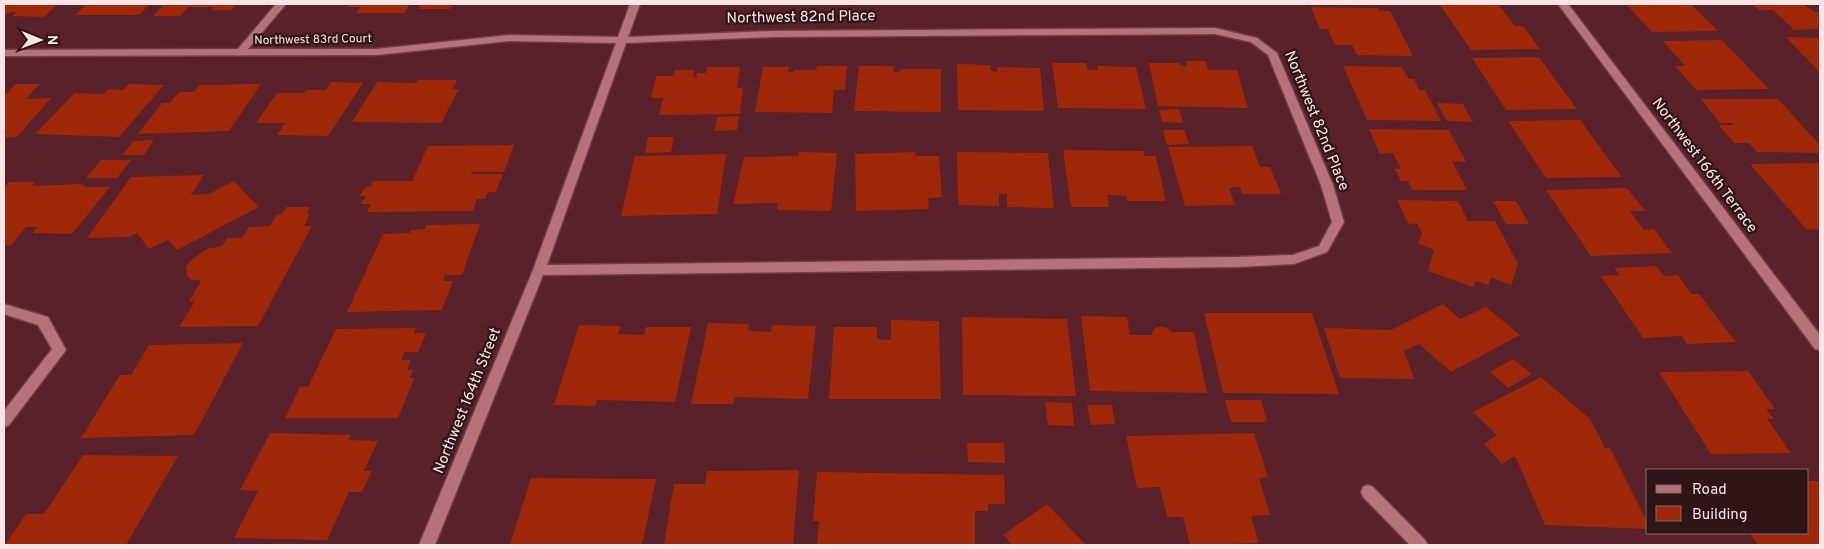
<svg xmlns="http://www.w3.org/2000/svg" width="1824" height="549" viewBox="0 0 1824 549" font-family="Overpass,sans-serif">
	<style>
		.building { fill: #9e2609 }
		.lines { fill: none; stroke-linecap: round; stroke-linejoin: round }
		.minor-casing { stroke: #6e3f49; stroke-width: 3 }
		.minor { fill: #b57379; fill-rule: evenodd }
		.labels { text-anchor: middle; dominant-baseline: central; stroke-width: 4.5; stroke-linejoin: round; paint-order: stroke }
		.far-street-label { font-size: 12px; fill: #fbe4e5; stroke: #2f1518 }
		.street-label { font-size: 15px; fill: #fbe4e5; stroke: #2f1518 }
	</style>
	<rect width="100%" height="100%" fill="#5a212a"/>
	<!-- building -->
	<g class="building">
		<polygon points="4,4 58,4 44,17 12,16 17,12 11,12 4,16"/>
		<polygon points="86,4 150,4 139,15 75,15"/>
		<polygon points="164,4 237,4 232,10 211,10 214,7 188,7 180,16 153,16"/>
		<polygon points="349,4 410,4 404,13 356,13 360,7 347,7"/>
		<polygon points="421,4 453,4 450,9 418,9"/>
		<polygon points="1498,4 1515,26 1523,26 1540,49 1471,50 1440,5"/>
		<polygon points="1626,4 1691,4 1718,31 1652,32"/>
		<polygon points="1752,4 1803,4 1815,12 1820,12 1820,29 1794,30 1773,10 1759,10"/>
		<polygon points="1311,7 1378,8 1380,11 1390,11 1413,56 1357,55 1352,45 1335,45 1328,29 1320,29"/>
		<polygon points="1786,37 1820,38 1820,73"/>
		<polygon points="1722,40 1769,89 1696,90 1675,66 1685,66 1663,41"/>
		<polygon points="1539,57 1577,109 1506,110 1472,58"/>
		<polygon points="1186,61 1206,61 1208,70 1237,70 1248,108 1158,106 1149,63 1180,63 1181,66 1187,66"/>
		<polygon points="1052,63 1086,63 1088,70 1098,70 1097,66 1136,67 1146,109 1058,108"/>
		<polygon points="957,64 990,65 991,71 997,72 997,67 1040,68 1044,111 958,110"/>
		<polygon points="817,66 847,66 845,90 834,90 832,113 755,112 763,67 789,67 788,72 794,72 794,70 816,70"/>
		<polygon points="859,66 894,66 893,72 900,72 901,69 941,69 941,112 854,111"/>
		<polygon points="1343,66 1402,67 1408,79 1414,79 1419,90 1425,90 1441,121 1367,120"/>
		<polygon points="707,67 740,67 737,88 743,88 740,114 659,115 663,98 651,98 656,76 674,76 675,70 694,70 693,77 697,77 697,73 706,73"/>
		<polygon points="418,80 457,80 452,89 459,89 441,123 352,122 377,82 416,83"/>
		<polygon points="331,82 363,83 328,136 277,135 285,123 256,123 277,93 304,93 306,90 326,90"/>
		<polygon points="15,84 40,84 26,99 51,98 17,137 4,138 4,93 8,93"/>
		<polygon points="129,84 164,85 119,137 35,134 75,93 104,94 108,89 123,90"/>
		<polygon points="261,84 229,131 138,134 162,103 170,103 179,92 194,92 199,85"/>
		<polygon points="1701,99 1778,99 1820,145 1820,153 1757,152 1749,143 1734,143 1719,125 1734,125 1732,123 1720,123"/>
		<polygon points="1437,103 1463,104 1473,122 1447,121"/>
		<polygon points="1179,109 1183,123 1162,122 1159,110"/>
		<polygon points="739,116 737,130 715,131 717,117"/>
		<polygon points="1580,120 1622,177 1546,178 1508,121"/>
		<polygon points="1369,129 1449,130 1466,162 1452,161 1467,190 1412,190 1408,181 1401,181 1395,169 1401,169 1393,153 1380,154"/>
		<polygon points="1163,130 1184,130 1189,144 1167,145"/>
		<polygon points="648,137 674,137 671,152 645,153"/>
		<polygon points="154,140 144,155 123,155 133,141"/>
		<polygon points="514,145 504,172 472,172 471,174 503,174 496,192 488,192 485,199 477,199 473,211 367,212 371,204 361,204 366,196 360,196 365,187 371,187 373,181 412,181 428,146"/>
		<polygon points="1252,146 1260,167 1270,167 1281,194 1242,194 1240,187 1229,188 1235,205 1185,206 1168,147"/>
		<polygon points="1063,150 1143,151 1145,156 1156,156 1166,201 1127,201 1126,196 1107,195 1109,207 1071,207"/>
		<polygon points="799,152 837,153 831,211 777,210 778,203 733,204 744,157 798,156"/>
		<polygon points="915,152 916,156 939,156 942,197 928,198 929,209 856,211 855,154"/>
		<polygon points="957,152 1048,153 1054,208 1007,207 1007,194 999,194 999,206 958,205"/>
		<polygon points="726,154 717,214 621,216 635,156"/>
		<polygon points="101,160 131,160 117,178 86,178"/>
		<polygon points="1820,163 1820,229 1807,230 1750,164"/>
		<polygon points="204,175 191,195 209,194 234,181 259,207 177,250 168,240 149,249 137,233 129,237 87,238 131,177"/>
		<polygon points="9,182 35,182 32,186 81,184 86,187 110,187 72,234 33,233 37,227 26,227 11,245 4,245 4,188"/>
		<polygon points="1627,188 1645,211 1630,211 1644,230 1654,229 1672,253 1591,256 1546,190"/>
		<polygon points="1397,200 1458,201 1468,221 1495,221 1518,264 1511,285 1491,277 1489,285 1476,281 1473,287 1428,271 1434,250 1418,243 1422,234 1417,223 1408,224"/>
		<polygon points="1493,201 1516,201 1529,224 1506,224"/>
		<polygon points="286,207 310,207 307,213 310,214 304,226 312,226 258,326 179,327 195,301 189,301 201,281 191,279 187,275 186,267 190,261 207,249 222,246 227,238 242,238 249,227 270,226 277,214 282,214"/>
		<polygon points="480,224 462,275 445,275 443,281 453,281 442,310 347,312 383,234 410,233 411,230 425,229 426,225"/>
		<polygon points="1656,266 1664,276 1678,275 1691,294 1699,294 1736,342 1687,344 1682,336 1643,338 1601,276 1620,275 1614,268"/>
		<polygon points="1443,304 1460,319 1486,307 1520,335 1451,372 1419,344 1404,351 1414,379 1340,378 1324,328 1391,330"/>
		<polygon points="1204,313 1312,313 1339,394 1223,393"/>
		<polygon points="1081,316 1127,317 1130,335 1152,335 1153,330 1158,327 1165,327 1172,332 1194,332 1207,393 1090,391"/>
		<polygon points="962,317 1067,319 1076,396 963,395"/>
		<polygon points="891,320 939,321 941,399 829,399 834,327 877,327 877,339 891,340"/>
		<polygon points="708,323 749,324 748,331 771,332 772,325 816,326 808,399 735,397 733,404 691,404"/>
		<polygon points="579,325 621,326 618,334 644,335 646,327 691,327 675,402 597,400 595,406 554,405"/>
		<polygon points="416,328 414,333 426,333 418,352 405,352 401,360 411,360 407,370 413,370 410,378 414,378 398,418 285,418 300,387 308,387 336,329"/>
		<polygon points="243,343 194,435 81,438 120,375 131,375 149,345"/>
		<polygon points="1513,359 1532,374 1508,388 1490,372"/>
		<polygon points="1748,371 1775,409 1766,409 1774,419 1767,419 1791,453 1711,454 1659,372"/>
		<polygon points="1541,377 1590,419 1605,448 1610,448 1648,524 1648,529 1545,525 1515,456 1502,464 1484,444 1497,435 1473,412"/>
		<polygon points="1225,400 1261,400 1267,422 1231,422"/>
		<polygon points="1045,402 1072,403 1074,426 1048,425"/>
		<polygon points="1087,405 1112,405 1115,424 1091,425"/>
		<polygon points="270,433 351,435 348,440 378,441 364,471 372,471 362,492 349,492 327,540 234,538 258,491 240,490"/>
		<polygon points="1254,433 1268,477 1259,478 1270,515 1251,516 1259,543 1190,545 1183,517 1167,517 1160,487 1137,488 1126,436"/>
		<polygon points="967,443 1004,443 1005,463 968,462"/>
		<polygon points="83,455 178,456 126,545 5,545 26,514 44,514"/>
		<polygon points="799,470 793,545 664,545 674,484 705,484 707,471"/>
		<polygon points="817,472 1004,475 1005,504 988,504 988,511 975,511 975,545 817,545 819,521 813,521"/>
		<polygon points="531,478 656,479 642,545 510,545"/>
		<polygon points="1808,481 1818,481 1820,483 1820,545 1758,545 1750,533 1808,533"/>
		<polygon points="1047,504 1086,545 1012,545 1003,535"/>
	</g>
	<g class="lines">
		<!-- minor casing -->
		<g class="minor-casing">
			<g id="minor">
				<path d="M276,4H286L248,49H377L509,35L618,37L630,4H640L628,37L773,31L1215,28L1257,38L1277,53L1333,185L1344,222L1327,252L1294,264L1237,267L543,275L435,545H419L533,270L616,43L509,41L377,55L4,56V50L238,49ZM1215,34L1251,42L1268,55L1321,185L1332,222L1319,246L1293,255L1237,257L547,265L626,43L773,37Z"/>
				<polygon points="1558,4 1568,4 1820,335 1820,350 1815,349"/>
				<polygon points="4,304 48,317 66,350 9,425 4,427 4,411 52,349 38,325 4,314"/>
				<polygon points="1368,485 1373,487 1425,540 1428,545 1410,545 1363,497 1361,492 1363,487"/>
			</g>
		</g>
		<!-- minor -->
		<use href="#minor" class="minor"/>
	</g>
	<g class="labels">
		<!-- far-street labels -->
		<g class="far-street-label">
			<text transform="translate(313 40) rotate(-1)">Northwest 83rd Court</text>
		</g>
		<!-- street labels -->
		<g class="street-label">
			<text transform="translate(801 18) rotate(-1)">Northwest 82nd Place</text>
			<text transform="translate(1316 121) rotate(68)">Northwest 82nd Place</text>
			<text transform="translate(1704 166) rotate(53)">Northwest 166th Terrace</text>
			<text transform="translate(468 401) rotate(-68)">Northwest 164th Street</text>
		</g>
	</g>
	<!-- border -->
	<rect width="1824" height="549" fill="none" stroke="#fbe4e5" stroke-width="10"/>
	<!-- legend -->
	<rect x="1646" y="469" width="162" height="65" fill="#2f1518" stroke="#81686a"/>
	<rect x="1656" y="485" width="25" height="8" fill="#b57379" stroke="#81686a"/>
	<text x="1692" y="494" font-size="15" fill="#fbe4e5">Road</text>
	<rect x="1656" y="506" width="25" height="15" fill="#9e2609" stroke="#81686a"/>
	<text x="1692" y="519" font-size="15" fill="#fbe4e5">Building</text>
	<!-- north arrow -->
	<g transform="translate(40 40) rotate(91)" stroke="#2f1518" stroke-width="4" paint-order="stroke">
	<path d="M0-4L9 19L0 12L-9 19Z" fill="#fbe4e5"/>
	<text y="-8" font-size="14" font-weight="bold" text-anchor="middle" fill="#fbe4e5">N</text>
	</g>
</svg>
